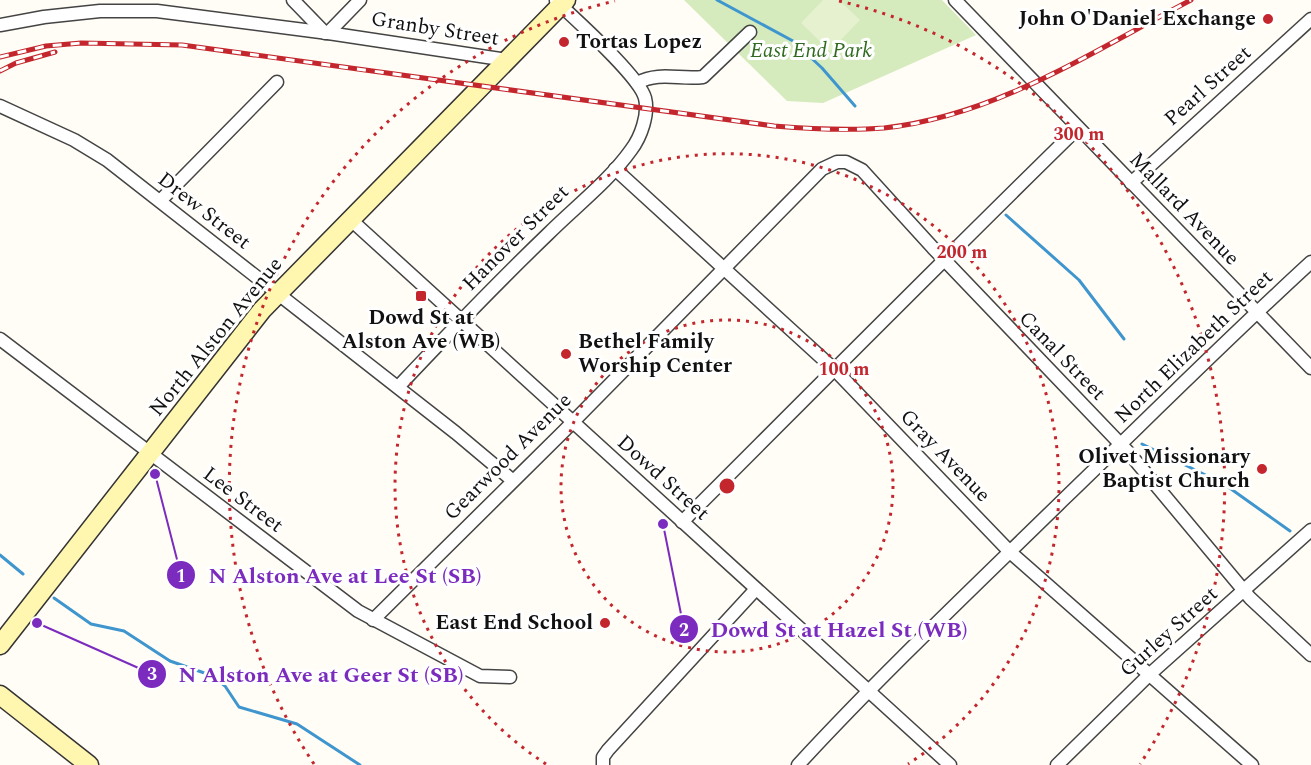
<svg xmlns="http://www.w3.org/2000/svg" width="1311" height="765" viewBox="0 0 1311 765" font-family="Spectral,serif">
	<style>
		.green { fill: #d5ebbd }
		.pitch { fill: #e6f2cf }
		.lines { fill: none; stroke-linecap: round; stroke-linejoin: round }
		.stream { stroke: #3f96cf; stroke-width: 3 }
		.street-casing { stroke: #444; stroke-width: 15 }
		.secondary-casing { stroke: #333; stroke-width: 21 }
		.street { stroke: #fff; stroke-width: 12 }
		.secondary { stroke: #fff6b0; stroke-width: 18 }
		.rail-casing { stroke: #c4262e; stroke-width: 5 }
		.rail { stroke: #fff; stroke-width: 3; stroke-dasharray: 9; stroke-linecap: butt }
		.ring { fill: none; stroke: #c4262e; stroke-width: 3; stroke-dasharray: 3 6 }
		.poi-dot { fill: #c4262e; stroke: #fff; stroke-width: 2 }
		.labels { text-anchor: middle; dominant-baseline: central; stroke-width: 6; stroke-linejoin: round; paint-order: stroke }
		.poi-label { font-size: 21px; font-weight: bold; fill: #111; stroke: #fff; text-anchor: end }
		.street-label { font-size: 21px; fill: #111; stroke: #fff }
		.park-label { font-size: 21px; font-style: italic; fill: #2f6b1f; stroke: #fff }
		.centre { fill: #c4262e; stroke: #fff; stroke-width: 3 }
		.ring-label { font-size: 18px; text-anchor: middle; font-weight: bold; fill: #c4262e; stroke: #fff; stroke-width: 6; stroke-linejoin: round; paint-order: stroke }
		.leader { fill: none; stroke: #7b2cbf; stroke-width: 2 }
		.callout-dot { fill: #7b2cbf; stroke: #fff; stroke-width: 2 }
		.mark-label { font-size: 18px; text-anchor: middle; font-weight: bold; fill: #fff }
		.callout-label { font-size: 22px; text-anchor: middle; font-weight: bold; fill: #7b2cbf; stroke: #fff; stroke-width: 6; stroke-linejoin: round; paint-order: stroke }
	</style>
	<rect width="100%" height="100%" fill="#fffdf5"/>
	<!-- green -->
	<polygon class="green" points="684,0 942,0 976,35 823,103 787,101"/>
	<!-- pitch -->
	<polygon class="pitch" points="823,0 839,0 860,20 830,51 801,23"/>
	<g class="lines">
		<!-- stream -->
		<g class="stream">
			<polyline points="717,0 793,41 822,68 855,106"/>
			<polyline points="1006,215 1079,280 1124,339"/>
			<polyline points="1142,444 1224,484 1290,531"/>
			<polyline points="0,555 23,574"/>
			<polyline points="54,598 91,624 124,631 170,661 213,676 225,686 239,707 297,724 360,765"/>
		</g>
		<!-- street casing -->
		<g class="street-casing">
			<g id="street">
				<polyline points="293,0 325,33"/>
				<polyline points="955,0 1311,368"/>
				<polyline points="0,25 44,17 100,11 157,11 328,33 507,60"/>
				<polyline points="328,33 360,0"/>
				<path d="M637,83C660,71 679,80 703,77L750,32"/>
				<polyline points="0,106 74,140 107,160 456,433 512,480"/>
				<polyline points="615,169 835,370 1010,552 1252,765"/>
				<polyline points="1131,183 1311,19"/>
				<polyline points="160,201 277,82"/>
				<polyline points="350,219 950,765"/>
				<polyline points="0,339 358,611 480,676 510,677"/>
				<path d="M398,387C447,335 496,284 548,234C575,207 609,181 631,150C641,137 649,114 645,98C639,76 576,20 556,1"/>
				<path d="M682,522C814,390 945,258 1078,128"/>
				<polyline points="373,620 565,430 822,169 837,162 846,162 862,170 933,248 1129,453 1250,598 1311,655"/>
				<polyline points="603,765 603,757 608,750 756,589"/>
				<path d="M798,765C883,673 975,586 1065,498C1147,419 1227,339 1311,262"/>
				<polyline points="1057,765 1150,674 1311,530"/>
			</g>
		</g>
		<!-- secondary casing -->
		<g class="secondary-casing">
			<g id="secondary">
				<polyline points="0,645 262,310 566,0"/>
				<polyline points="0,695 89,765"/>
			</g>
		</g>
		<!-- street -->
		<use href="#street" class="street"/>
		<!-- secondary -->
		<use href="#secondary" class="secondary"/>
		<!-- rail casing -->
		<g class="rail-casing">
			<g id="rail">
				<path d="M0,57L46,46L81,43L182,45L774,126C811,129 847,131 884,128C996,116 1093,51 1191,0"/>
				<polyline points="0,71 16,63 55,52"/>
			</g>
		</g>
		<!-- rail -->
		<use href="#rail" class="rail"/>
	</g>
	<!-- distance rings -->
	<g class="ring">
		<circle cx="727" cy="486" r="166"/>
		<path d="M546 764A332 332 0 1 1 908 764"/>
		<path d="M314 764A498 498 0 0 1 615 1M839 1A498 498 0 0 1 1140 764"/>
	</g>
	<!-- markers -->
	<g class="poi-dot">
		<circle cx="1268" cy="19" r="6"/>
		<circle cx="564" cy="42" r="6"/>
		<rect x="415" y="290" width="12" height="12" rx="3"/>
		<circle cx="566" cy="354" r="6"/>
		<circle cx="1262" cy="469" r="6"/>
		<circle cx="605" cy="623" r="6"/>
	</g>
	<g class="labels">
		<!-- poi labels -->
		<g class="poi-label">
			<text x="1256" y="19">John O'Daniel Exchange</text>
			<text x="576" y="42" text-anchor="start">Tortas Lopez</text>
			<text x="421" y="318" text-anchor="middle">Dowd St at<tspan x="421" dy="24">Alston Ave (WB)</tspan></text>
			<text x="578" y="342" text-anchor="start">Bethel Family<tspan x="578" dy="24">Worship Center</tspan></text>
			<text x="1250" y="457">Olivet Missionary<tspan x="1250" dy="24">Baptist Church</tspan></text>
			<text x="593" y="623">East End School</text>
		</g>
		<!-- street labels -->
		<g class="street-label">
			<text transform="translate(435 29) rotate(9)">Granby Street</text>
			<text transform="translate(1208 86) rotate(-42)">Pearl Street</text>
			<text transform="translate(1184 209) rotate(46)">Mallard Avenue</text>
			<text transform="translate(204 211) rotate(38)">Drew Street</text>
			<text transform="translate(516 238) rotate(-45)">Hanover Street</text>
			<text transform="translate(216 337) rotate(-51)">North Alston Avenue</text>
			<text transform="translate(1194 347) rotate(-44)">North Elizabeth Street</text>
			<text transform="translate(1062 356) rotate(46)">Canal Street</text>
			<text transform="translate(945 456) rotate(46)">Gray Avenue</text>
			<text transform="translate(508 457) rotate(-45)">Gearwood Avenue</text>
			<text transform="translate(663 478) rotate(42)">Dowd Street</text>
			<text transform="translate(243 500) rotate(37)">Lee Street</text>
			<text transform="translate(1169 632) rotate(-42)">Gurley Street</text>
		</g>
		<!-- park labels -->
		<g class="park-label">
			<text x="811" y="51">East End Park</text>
		</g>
	</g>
	<circle cx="727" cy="486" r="9" class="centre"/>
	<g class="ring-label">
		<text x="1079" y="140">300 m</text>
		<text x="962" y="258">200 m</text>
		<text x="844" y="375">100 m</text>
	</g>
	<!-- callouts -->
	<path class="leader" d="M155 474L181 575M663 524L684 629M37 623L152 674"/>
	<g class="callout-dot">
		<circle cx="155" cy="474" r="6"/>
		<circle cx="663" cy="524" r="6"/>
		<circle cx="37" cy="623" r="6"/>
		<circle cx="181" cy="575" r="15"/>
		<circle cx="684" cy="629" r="15"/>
		<circle cx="152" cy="674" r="15"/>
	</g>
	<g class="mark-label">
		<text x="181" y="582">1</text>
		<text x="684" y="636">2</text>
		<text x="152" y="680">3</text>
	</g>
	<g class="callout-label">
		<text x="345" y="583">N Alston Ave at Lee St (SB)</text>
		<text x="839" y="637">Dowd St at Hazel St (WB)</text>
		<text x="321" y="682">N Alston Ave at Geer St (SB)</text>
	</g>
</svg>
